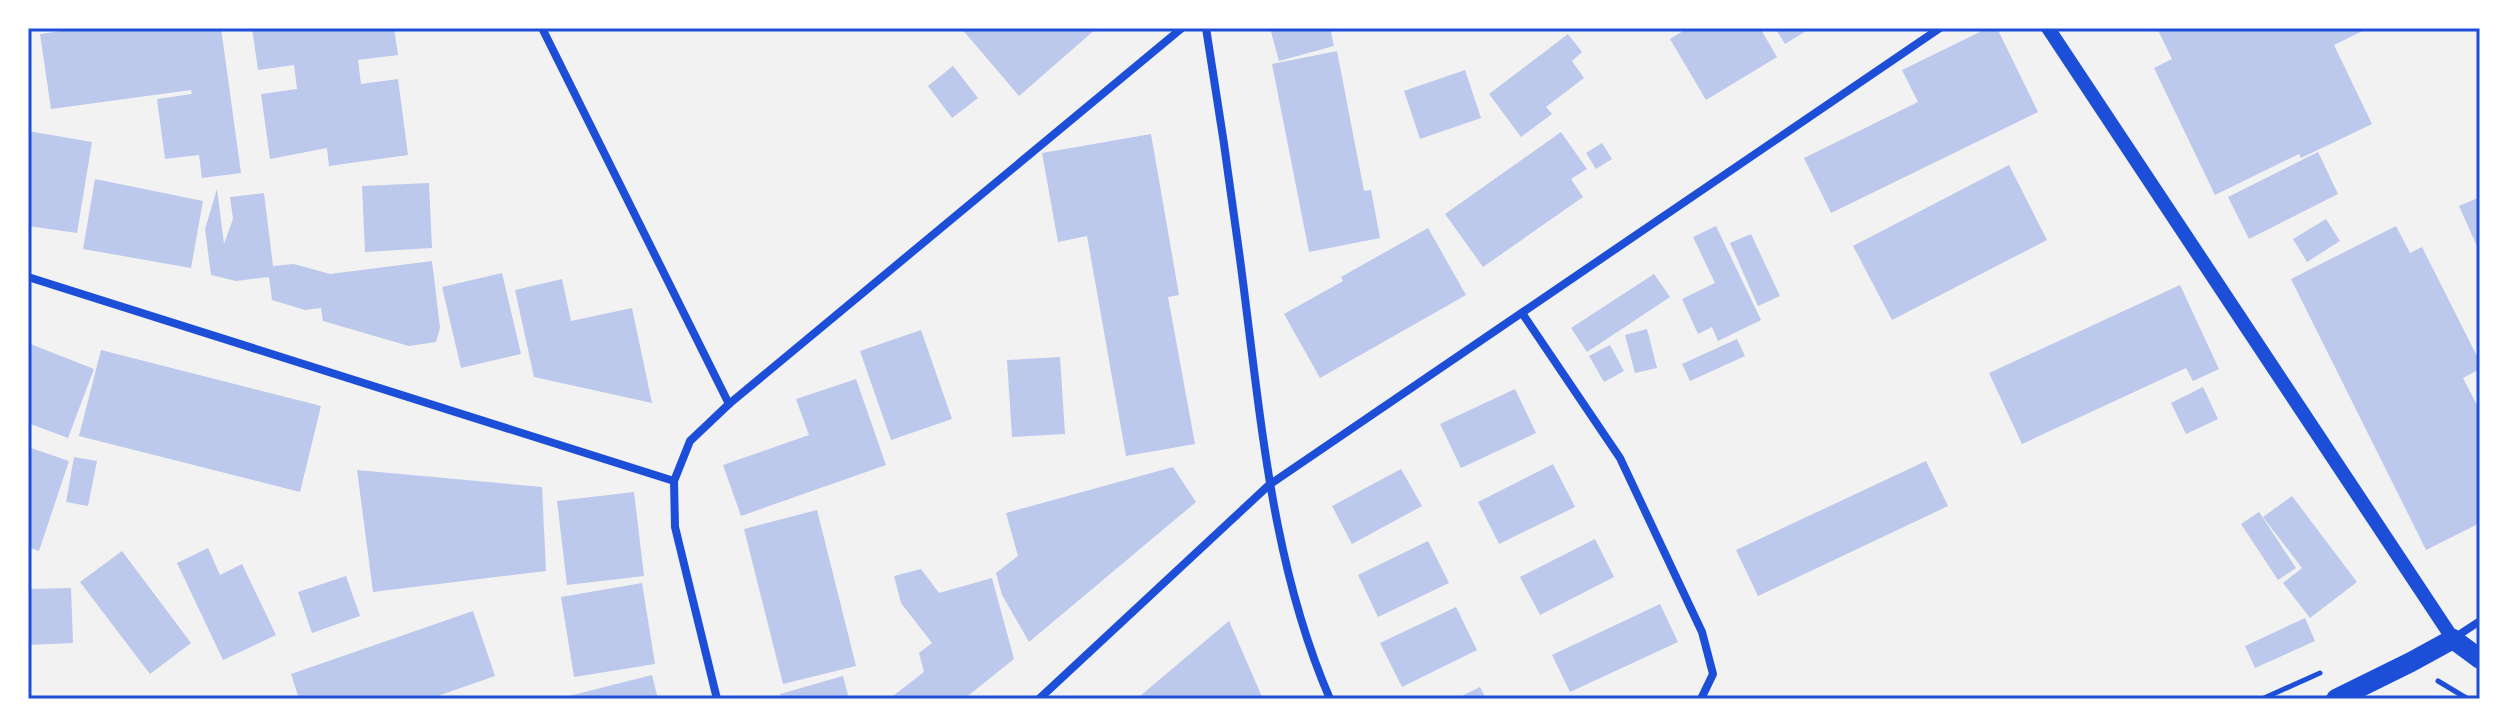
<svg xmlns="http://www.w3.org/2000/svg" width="2508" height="727" viewBox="0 0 2508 727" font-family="Roboto,sans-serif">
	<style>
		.building { fill: #bdc9ec }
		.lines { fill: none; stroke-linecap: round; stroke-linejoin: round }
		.path { stroke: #1d4ed8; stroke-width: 5 }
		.minor { stroke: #1d4ed8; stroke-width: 8 }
		.tertiary { stroke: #1d4ed8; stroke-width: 14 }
		.primary { stroke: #1d4ed8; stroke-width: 20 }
		.neatline { fill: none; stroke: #1d4ed8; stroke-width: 3 }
	</style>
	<rect width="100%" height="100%" fill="#f2f2f2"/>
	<!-- building -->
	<g class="building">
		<polygon points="82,28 221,28 241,173 202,178 199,155 165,159 157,99 192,94 191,90 51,109 40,34"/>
		<polygon points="252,28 394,28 398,55 358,60 361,84 398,79 408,155 329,166 327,148 270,159 261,94 297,89 294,65 258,70"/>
		<polygon points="961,28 1097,28 1019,96"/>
		<polygon points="1270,28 1330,28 1334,46 1279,61"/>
		<polygon points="1688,28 1760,28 1777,57 1706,100 1670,39"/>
		<polygon points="1775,28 1811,28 1785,44"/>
		<polygon points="1988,28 1997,28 2038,112 1831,213 1804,158 1918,102 1902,70"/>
		<polygon points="2157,28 2369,28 2334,45 2372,124 2301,158 2299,154 2215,195 2154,68 2172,59"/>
		<polygon points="1568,34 1582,52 1572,61 1584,78 1546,107 1552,114 1521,137 1489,94"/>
		<polygon points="1337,51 1364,191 1371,190 1380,238 1309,252 1272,64"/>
		<polygon points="953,66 978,98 952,118 928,86"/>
		<polygon points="1465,70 1481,118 1420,139 1404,91"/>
		<polygon points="28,131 92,142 77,233 28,226"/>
		<polygon points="1561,132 1587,169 1571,179 1583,197 1483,267 1445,214"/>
		<polygon points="1151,134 1179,295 1168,297 1195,444 1126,456 1087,236 1058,242 1042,153"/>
		<polygon points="1602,143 1612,159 1596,169 1586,153"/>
		<polygon points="2318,152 2338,194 2249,239 2228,197"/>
		<polygon points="2009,165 2047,240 1892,320 1853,246"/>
		<polygon points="95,179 203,201 191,268 83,249"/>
		<polygon points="429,183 432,248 365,252 362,186"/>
		<polygon points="217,189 224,244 233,219 230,197 264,193 273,266 294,264 330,274 432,261 440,328 436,342 409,346 323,321 321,308 305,310 272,300 269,277 236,281 211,275 205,229"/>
		<polygon points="2480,197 2480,253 2459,206"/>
		<polygon points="2326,219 2340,241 2307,262 2293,239"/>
		<polygon points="1716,226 1761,320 1718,341 1712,327 1698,334 1682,299 1715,283 1693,237"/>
		<polygon points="2396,226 2410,253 2422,247 2480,362 2480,369 2463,378 2480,411 2480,523 2426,550 2291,279"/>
		<polygon points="1428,228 1466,295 1320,378 1284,314 1343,281 1341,277"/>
		<polygon points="1751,234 1780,296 1758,306 1730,243"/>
		<polygon points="502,273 521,354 461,368 442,287"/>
		<polygon points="1654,274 1670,297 1587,352 1571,328"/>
		<polygon points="562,279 571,321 632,308 652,403 534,377 515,290"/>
		<polygon points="2180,285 2219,369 2193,381 2186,368 2022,444 1989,373"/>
		<polygon points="1647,329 1657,368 1635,373 1625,335"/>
		<polygon points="921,330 952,419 891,440 860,351"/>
		<polygon points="1737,339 1745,356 1690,381 1682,364"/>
		<polygon points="28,343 94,369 68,438 28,423"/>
		<polygon points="1610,345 1624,371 1604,382 1589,356"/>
		<polygon points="101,350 321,406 300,492 79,436"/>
		<polygon points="1060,357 1065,434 1012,437 1007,360"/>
		<polygon points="856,379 886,465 741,516 723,465 809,435 796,399"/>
		<polygon points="2203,387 2218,419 2186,434 2171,403"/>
		<polygon points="1515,389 1536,433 1461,468 1440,424"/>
		<polygon points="28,447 69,461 39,551 28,547"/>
		<polygon points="74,457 97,461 88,506 66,502"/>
		<polygon points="1926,461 1948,506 1758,596 1736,550"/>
		<polygon points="1553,464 1575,507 1499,544 1478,502"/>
		<polygon points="1173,467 1196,502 1029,642 1002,595 996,573 1018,556 1006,513"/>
		<polygon points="1401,469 1422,506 1352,544 1332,506"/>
		<polygon points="357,470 542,487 546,571 373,592"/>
		<polygon points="634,492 644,576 567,585 557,501"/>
		<polygon points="2292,496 2357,582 2310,618 2283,583 2302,568 2263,517"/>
		<polygon points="817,510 856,666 783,684 744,529"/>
		<polygon points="2259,512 2296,568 2278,580 2241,524"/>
		<polygon points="1595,539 1614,577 1540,615 1520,577"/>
		<polygon points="1428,541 1449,583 1378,617 1358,575"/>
		<polygon points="208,548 220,575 242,564 276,635 223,660 177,563"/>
		<polygon points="122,551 191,643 150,674 80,582"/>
		<polygon points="921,569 939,593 992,578 1014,659 964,699 889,699 924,672 919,653 932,643 901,603 894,576"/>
		<polygon points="346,576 360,616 312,633 298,592"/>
		<polygon points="642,583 655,664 574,677 561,597"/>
		<polygon points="71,588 73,643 28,645 28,589"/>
		<polygon points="1660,604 1678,642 1570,692 1552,655"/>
		<polygon points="1456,607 1477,650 1402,687 1380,643"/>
		<polygon points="473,611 495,676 429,699 299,699 291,674"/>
		<polygon points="2305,618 2315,641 2255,668 2245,646"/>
		<polygon points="1229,621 1263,699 1141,699 1140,696"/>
		<polygon points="652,675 658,699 562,699 561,698"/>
		<polygon points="843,676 849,699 781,699 780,694"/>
		<polygon points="1480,687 1486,699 1456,699"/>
	</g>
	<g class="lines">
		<!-- path -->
		<g class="path">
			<polyline points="2438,681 2468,699"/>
			<polyline points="2262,699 2320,673"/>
		</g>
		<!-- minor -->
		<g class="minor">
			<polyline points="542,28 729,404"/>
			<path d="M1206,28C1222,126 1236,224 1248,322C1264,450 1278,579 1330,699"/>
			<polyline points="28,277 674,481"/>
			<polyline points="1522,313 1620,458 1702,632 1713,674 1701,699"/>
			<polyline points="2454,638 2480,621"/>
			<polyline points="717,699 675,527 674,481 690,441 729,404 1182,28"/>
			<polyline points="1039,699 1269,485 1940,28"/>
		</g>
		<!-- tertiary -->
		<polyline class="tertiary" points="2048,28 2453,639"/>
		<!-- primary -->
		<polyline class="primary" points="2336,699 2411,662 2453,639 2480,659"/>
	</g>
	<!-- border -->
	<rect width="2508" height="727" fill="none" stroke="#ffffff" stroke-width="60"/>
	<rect x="30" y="30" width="2448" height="667" class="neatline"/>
</svg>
